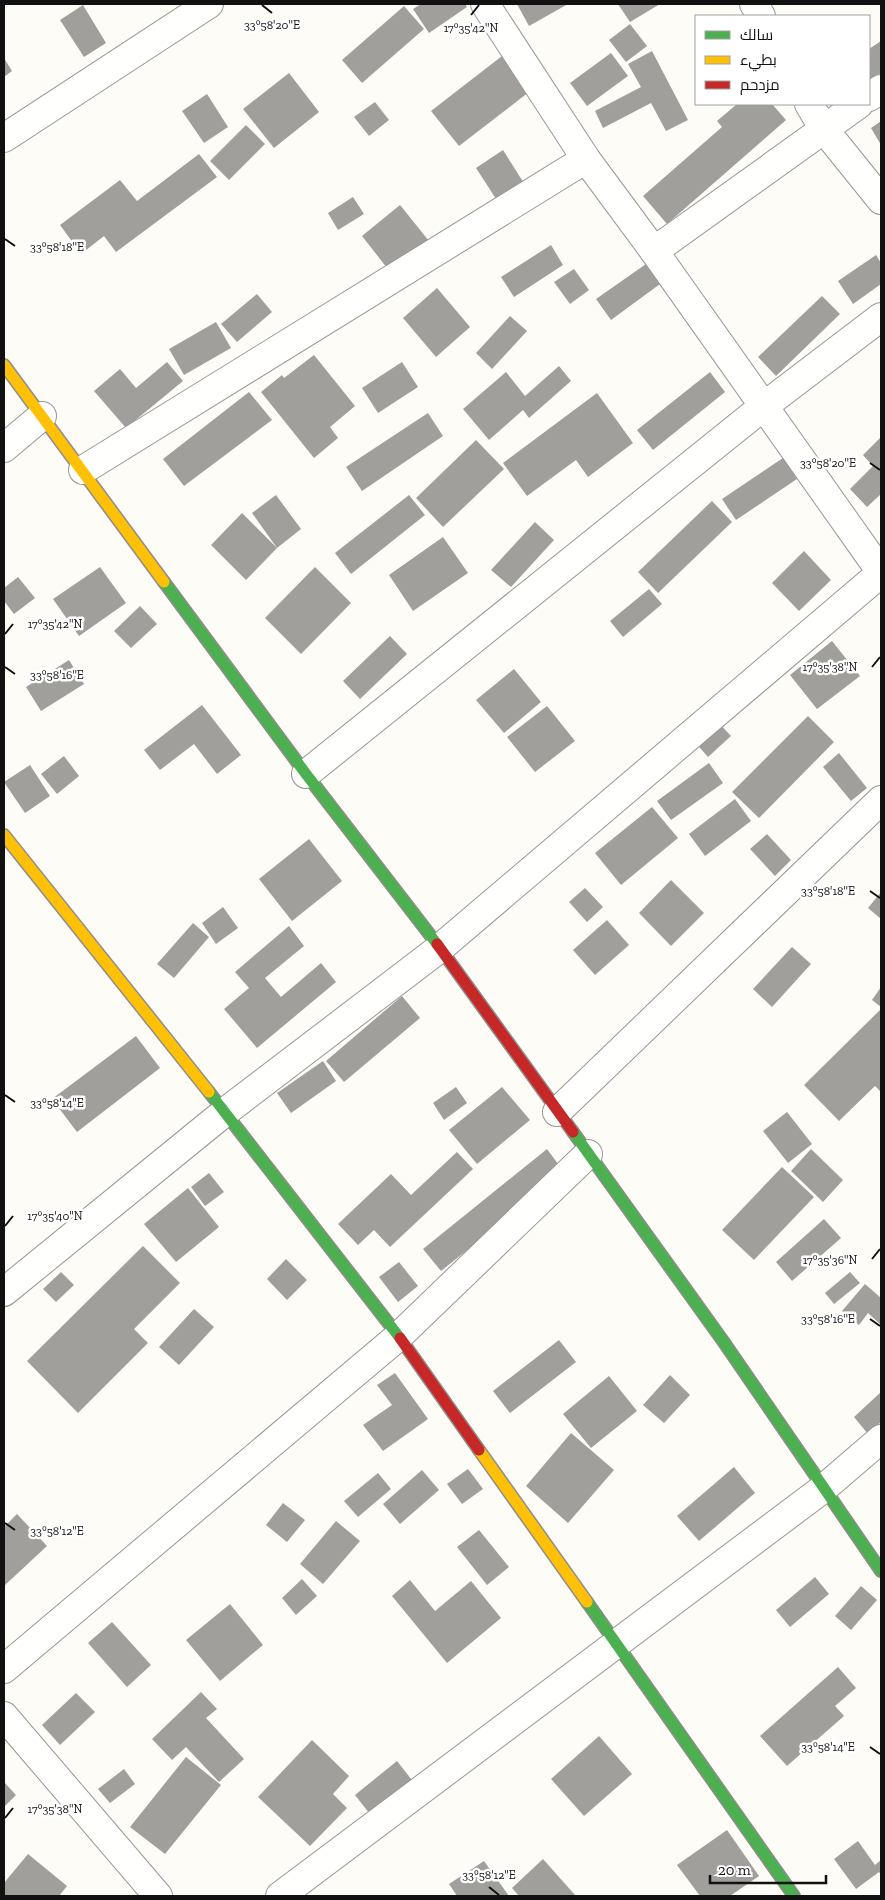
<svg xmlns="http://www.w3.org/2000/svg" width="885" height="1900" viewBox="0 0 885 1900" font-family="'Zilla Slab',Cairo,serif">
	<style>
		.building { fill: #a19f9c }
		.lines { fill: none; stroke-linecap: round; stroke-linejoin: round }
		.street-casing { stroke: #979795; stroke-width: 30 }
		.fast-casing { stroke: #8e8d8b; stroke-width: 14 }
		.slow-casing { stroke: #8e8d8b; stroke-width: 14 }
		.jam-casing { stroke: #8e8d8b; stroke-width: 14 }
		.street { stroke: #fffffe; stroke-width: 28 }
		.fast { stroke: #4caf50; stroke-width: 11 }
		.slow { stroke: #ffc107; stroke-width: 11 }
		.jam { stroke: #c62828; stroke-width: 11 }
		.ticks { fill: none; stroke: #111; stroke-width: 2 }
		.ticks-label { font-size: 12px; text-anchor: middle; fill: #111; stroke: #fff; stroke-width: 5; stroke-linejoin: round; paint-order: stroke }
	</style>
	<rect width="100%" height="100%" fill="#fdfcf7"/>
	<!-- building -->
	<g class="building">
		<polygon points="421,4 465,4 467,7 429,33 413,9"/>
		<polygon points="517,4 568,4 529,26"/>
		<polygon points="618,4 660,4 630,22"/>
		<polygon points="83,5 106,43 84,57 60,20"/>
		<polygon points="404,6 424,29 362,83 342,60"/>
		<polygon points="630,24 647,46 626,62 609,40"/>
		<polygon points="881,41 881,73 869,81 869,49"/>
		<polygon points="652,51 688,120 666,131 651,103 603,128 595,111 641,87 628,64"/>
		<polygon points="611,53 628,76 587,106 570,83"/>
		<polygon points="502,56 529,92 459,146 431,111"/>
		<polygon points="4,58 12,71 4,77"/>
		<polygon points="289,73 319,112 274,148 243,109"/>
		<polygon points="207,94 228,127 204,143 182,111"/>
		<polygon points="375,102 389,120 369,136 354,117"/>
		<polygon points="737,104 772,104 786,120 667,224 643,196 722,127 717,121"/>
		<polygon points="881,121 881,145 871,128"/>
		<polygon points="246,125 265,144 229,180 210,161"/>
		<polygon points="503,150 527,188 500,205 476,168"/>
		<polygon points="199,154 217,177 116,252 104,236 81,254 60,225 120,180 137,201"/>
		<polygon points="353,197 364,214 338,230 328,213"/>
		<polygon points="400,205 429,241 391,273 362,236"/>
		<polygon points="551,245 563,265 514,297 501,277"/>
		<polygon points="876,255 881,263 881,284 853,304 838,281"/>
		<polygon points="646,264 660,284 611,320 596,299"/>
		<polygon points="574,269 589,290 570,304 554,282"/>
		<polygon points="437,288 470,327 436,357 403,318"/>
		<polygon points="257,294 272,312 237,342 221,324"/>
		<polygon points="822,296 840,314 776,376 758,357"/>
		<polygon points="510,316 527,331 492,369 476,353"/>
		<polygon points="216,322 231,348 184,375 169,349"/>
		<polygon points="314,355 355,406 330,427 338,438 314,458 261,392 282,375 284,378"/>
		<polygon points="167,362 183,381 126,428 94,391 120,369 136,388"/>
		<polygon points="402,362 418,387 378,413 362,388"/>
		<polygon points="559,366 571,381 529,418 523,410 489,440 463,409 506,372 525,396"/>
		<polygon points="710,372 725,392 653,450 637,430"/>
		<polygon points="249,392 272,420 184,486 163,459"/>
		<polygon points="597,393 633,443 588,477 576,460 527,496 503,463"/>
		<polygon points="428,413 443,436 362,491 346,467"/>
		<polygon points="881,437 881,494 867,507 850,489 873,466 863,455"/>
		<polygon points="476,440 504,469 443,527 416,498"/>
		<polygon points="783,458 797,479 736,520 722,499"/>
		<polygon points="276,495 301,529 277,548 252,513"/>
		<polygon points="409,495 425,515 351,574 335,553"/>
		<polygon points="712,501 732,522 658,593 638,572"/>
		<polygon points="242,513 277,548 246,580 211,545"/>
		<polygon points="535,522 554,540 511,587 491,570"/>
		<polygon points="443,537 468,573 413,611 389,575"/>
		<polygon points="804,551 831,580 799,611 772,583"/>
		<polygon points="100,567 126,603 79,636 53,599"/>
		<polygon points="315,567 351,603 301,654 265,618"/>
		<polygon points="18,577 35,598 14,614 4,601 4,588"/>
		<polygon points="649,589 662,604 623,637 610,621"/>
		<polygon points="140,606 157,624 131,648 114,631"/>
		<polygon points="390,636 407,654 360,699 343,681"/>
		<polygon points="832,641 860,676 817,709 790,675"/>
		<polygon points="69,660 84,684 41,711 26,687"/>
		<polygon points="514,669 541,702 504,733 476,700"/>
		<polygon points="202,705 241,755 217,774 194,744 160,770 144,750"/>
		<polygon points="547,706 575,741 535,772 507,737"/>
		<polygon points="808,716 834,742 759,818 732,792"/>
		<polygon points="717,721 731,736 708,757 694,741"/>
		<polygon points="839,753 867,788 851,801 823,767"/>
		<polygon points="64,756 79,776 57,794 41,774"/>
		<polygon points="709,763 723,783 671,820 657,801"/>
		<polygon points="30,765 50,796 25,813 4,782"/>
		<polygon points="735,799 751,821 705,856 689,834"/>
		<polygon points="652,807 678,838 621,885 595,853"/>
		<polygon points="767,834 791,860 775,876 750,849"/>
		<polygon points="309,839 342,881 292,921 259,879"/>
		<polygon points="671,880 704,913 671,946 639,913"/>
		<polygon points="585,888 603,907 587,922 569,902"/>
		<polygon points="881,892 881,919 868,908"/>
		<polygon points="223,907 238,928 216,944 202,923"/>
		<polygon points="607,920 629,945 595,975 573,950"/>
		<polygon points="193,923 209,937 174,978 157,964"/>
		<polygon points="289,926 304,946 265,978 281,997 321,963 336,982 257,1048 224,1009 249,988 235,972"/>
		<polygon points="792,947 811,964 772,1007 753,989"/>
		<polygon points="881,987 881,1007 872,1000"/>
		<polygon points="402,996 420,1018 344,1082 326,1061"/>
		<polygon points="881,1009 881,1092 875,1086 839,1121 804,1085"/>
		<polygon points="136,1036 160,1068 77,1132 52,1099"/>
		<polygon points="323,1061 336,1081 291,1113 277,1093"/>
		<polygon points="456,1087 467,1103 444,1120 433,1103"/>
		<polygon points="502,1087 530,1120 477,1164 449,1130"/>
		<polygon points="787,1112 812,1144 788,1163 763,1131"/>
		<polygon points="547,1149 564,1172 441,1271 423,1249"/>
		<polygon points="811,1149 843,1180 823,1202 791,1171"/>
		<polygon points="457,1152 473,1169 390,1247 374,1230 358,1245 338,1224 391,1174 411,1195"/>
		<polygon points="782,1167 814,1197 754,1260 722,1230"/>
		<polygon points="209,1173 224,1192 205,1206 191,1187"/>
		<polygon points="188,1188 219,1227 176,1262 144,1224"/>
		<polygon points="824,1219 841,1238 792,1281 776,1262"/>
		<polygon points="143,1246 180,1283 134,1329 148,1343 78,1413 27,1361"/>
		<polygon points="286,1259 307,1280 287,1300 267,1279"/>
		<polygon points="399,1262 418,1286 398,1302 379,1277"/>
		<polygon points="61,1272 74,1285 56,1302 43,1289"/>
		<polygon points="850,1272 860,1283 834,1304 825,1293"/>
		<polygon points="865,1284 881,1298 881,1325 868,1313 859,1325 842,1311"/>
		<polygon points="194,1309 214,1327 179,1365 159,1347"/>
		<polygon points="559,1340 576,1362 510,1413 493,1391"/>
		<polygon points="395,1373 428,1419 383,1451 363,1425 392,1405 377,1385"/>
		<polygon points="670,1375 690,1395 664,1423 643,1405"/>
		<polygon points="609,1376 637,1411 591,1448 563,1414"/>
		<polygon points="881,1392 881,1422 868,1434 854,1417"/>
		<polygon points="571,1433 614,1470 568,1523 526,1486"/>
		<polygon points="734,1467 755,1493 699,1541 677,1516"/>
		<polygon points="468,1469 483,1489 462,1504 447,1484"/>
		<polygon points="422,1470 439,1490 400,1524 383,1504"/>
		<polygon points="378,1473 391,1489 358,1517 344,1501"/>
		<polygon points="283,1503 305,1520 287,1542 266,1525"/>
		<polygon points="17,1514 47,1546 4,1586 4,1527"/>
		<polygon points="336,1521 360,1541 323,1584 300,1564"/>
		<polygon points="479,1530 509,1567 487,1585 457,1547"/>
		<polygon points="815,1577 829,1594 790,1627 776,1610"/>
		<polygon points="302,1579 317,1596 296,1615 282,1598"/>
		<polygon points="410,1580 435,1611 471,1581 501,1618 447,1663 392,1596"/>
		<polygon points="861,1586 877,1600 851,1630 835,1616"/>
		<polygon points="230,1604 263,1645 220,1681 186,1640"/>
		<polygon points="112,1622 151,1665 127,1687 88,1643"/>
		<polygon points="838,1667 856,1688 835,1706 844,1716 787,1766 760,1736"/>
		<polygon points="201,1692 217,1709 206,1718 244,1759 219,1782 186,1747 172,1760 152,1739"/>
		<polygon points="76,1693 95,1712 60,1745 42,1725"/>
		<polygon points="599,1736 632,1774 584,1816 551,1779"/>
		<polygon points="312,1740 349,1776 333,1794 347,1808 310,1846 258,1797"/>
		<polygon points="186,1757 221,1785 165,1854 130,1827"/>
		<polygon points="397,1761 415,1784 373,1818 355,1795"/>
		<polygon points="124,1769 135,1784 110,1803 98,1789"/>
		<polygon points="4,1782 16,1795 4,1807"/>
		<polygon points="727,1830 759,1876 730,1896 700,1896 677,1865"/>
		<polygon points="858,1841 875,1865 881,1860 881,1875 879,1872 856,1889 834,1859"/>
		<polygon points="28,1854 67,1886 59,1896 4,1896 4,1883"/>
		<polygon points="543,1859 575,1895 574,1896 519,1896 512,1888"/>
		<polygon points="484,1861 509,1896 457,1896 449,1884"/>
	</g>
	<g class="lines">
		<!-- street casing -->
		<g class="street-casing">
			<g id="street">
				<polyline points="485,4 586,159 654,251 881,572"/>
				<polyline points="754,4 761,16"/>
				<polyline points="869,97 881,89"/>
				<polyline points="809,104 823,128 881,200"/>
				<polyline points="4,138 209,4"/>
				<polyline points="654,251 859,104"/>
				<polyline points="4,448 42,416"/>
				<polyline points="83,470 586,159"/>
				<polyline points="306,774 764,406 881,317"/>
				<polyline points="557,1112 881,800"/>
				<polyline points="4,1292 225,1112 440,948 881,573"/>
				<polyline points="4,1669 399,1336 588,1154"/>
				<polyline points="4,1716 158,1896"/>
				<polyline points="280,1896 824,1488 881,1439"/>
			</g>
		</g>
		<!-- fast casing -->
		<g class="fast-casing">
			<g id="fast">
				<polyline points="164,582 306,774 437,944"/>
				<polyline points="209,1092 400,1338"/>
				<polyline points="573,1132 723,1341 881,1571"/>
				<polyline points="587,1602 794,1896"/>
			</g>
		</g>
		<!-- slow casing -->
		<g class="slow-casing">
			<g id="slow">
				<polyline points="4,365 164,582"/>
				<polyline points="4,835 209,1092"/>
				<polyline points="479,1450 587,1602"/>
			</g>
		</g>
		<!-- jam casing -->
		<g class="jam-casing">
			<g id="jam">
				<polyline points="437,944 573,1132"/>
				<polyline points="400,1338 479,1450"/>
			</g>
		</g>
		<!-- street -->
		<use href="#street" class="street"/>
		<!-- fast -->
		<use href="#fast" class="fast"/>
		<!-- slow -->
		<use href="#slow" class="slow"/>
		<!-- jam -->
		<use href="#jam" class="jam"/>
	</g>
	<!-- ticks -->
	<path class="ticks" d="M262,5L272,13M471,15L479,5M5,239L15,246M870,463L880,470M5,634L13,624M5,667L15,674M872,667L880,657M870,891L880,898M5,1095L15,1102M5,1226L13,1216M872,1259L880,1249M870,1319L880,1326M5,1523L15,1530M870,1747L880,1754M5,1818L13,1808M489,1887L499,1895"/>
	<g class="ticks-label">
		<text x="272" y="29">33°58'20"E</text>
		<text x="471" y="32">17°35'42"N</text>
		<text x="57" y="251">33°58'18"E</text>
		<text x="828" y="467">33°58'20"E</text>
		<text x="55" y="628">17°35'42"N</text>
		<text x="830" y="671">17°35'38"N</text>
		<text x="57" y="679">33°58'16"E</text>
		<text x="828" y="895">33°58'18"E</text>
		<text x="57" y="1107">33°58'14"E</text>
		<text x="55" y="1220">17°35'40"N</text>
		<text x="830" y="1264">17°35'36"N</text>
		<text x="828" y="1323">33°58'16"E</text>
		<text x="57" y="1535">33°58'12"E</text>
		<text x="828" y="1751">33°58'14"E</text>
		<text x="55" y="1813">17°35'38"N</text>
		<text x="489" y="1879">33°58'12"E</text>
	</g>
	<!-- border -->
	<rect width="885" height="1900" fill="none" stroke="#111111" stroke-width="10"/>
	<!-- legend -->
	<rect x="695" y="15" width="175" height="90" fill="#ffffff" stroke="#a0a0a0"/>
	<rect x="705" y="31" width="25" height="8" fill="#4caf50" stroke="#a0a0a0"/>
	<text x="740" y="40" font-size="15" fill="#111111">سالك</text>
	<rect x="705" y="56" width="25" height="8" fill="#ffc107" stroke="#a0a0a0"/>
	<text x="740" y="65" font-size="15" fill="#111111">بطيء</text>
	<rect x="705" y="81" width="25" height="8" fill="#c62828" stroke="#a0a0a0"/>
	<text x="740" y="90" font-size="15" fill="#111111">مزدحم</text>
	<!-- scale -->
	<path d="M710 1875v8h116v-8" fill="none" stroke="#111111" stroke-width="2.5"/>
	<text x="718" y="1875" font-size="15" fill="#111111" stroke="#ffffff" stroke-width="4" paint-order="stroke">20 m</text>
</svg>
